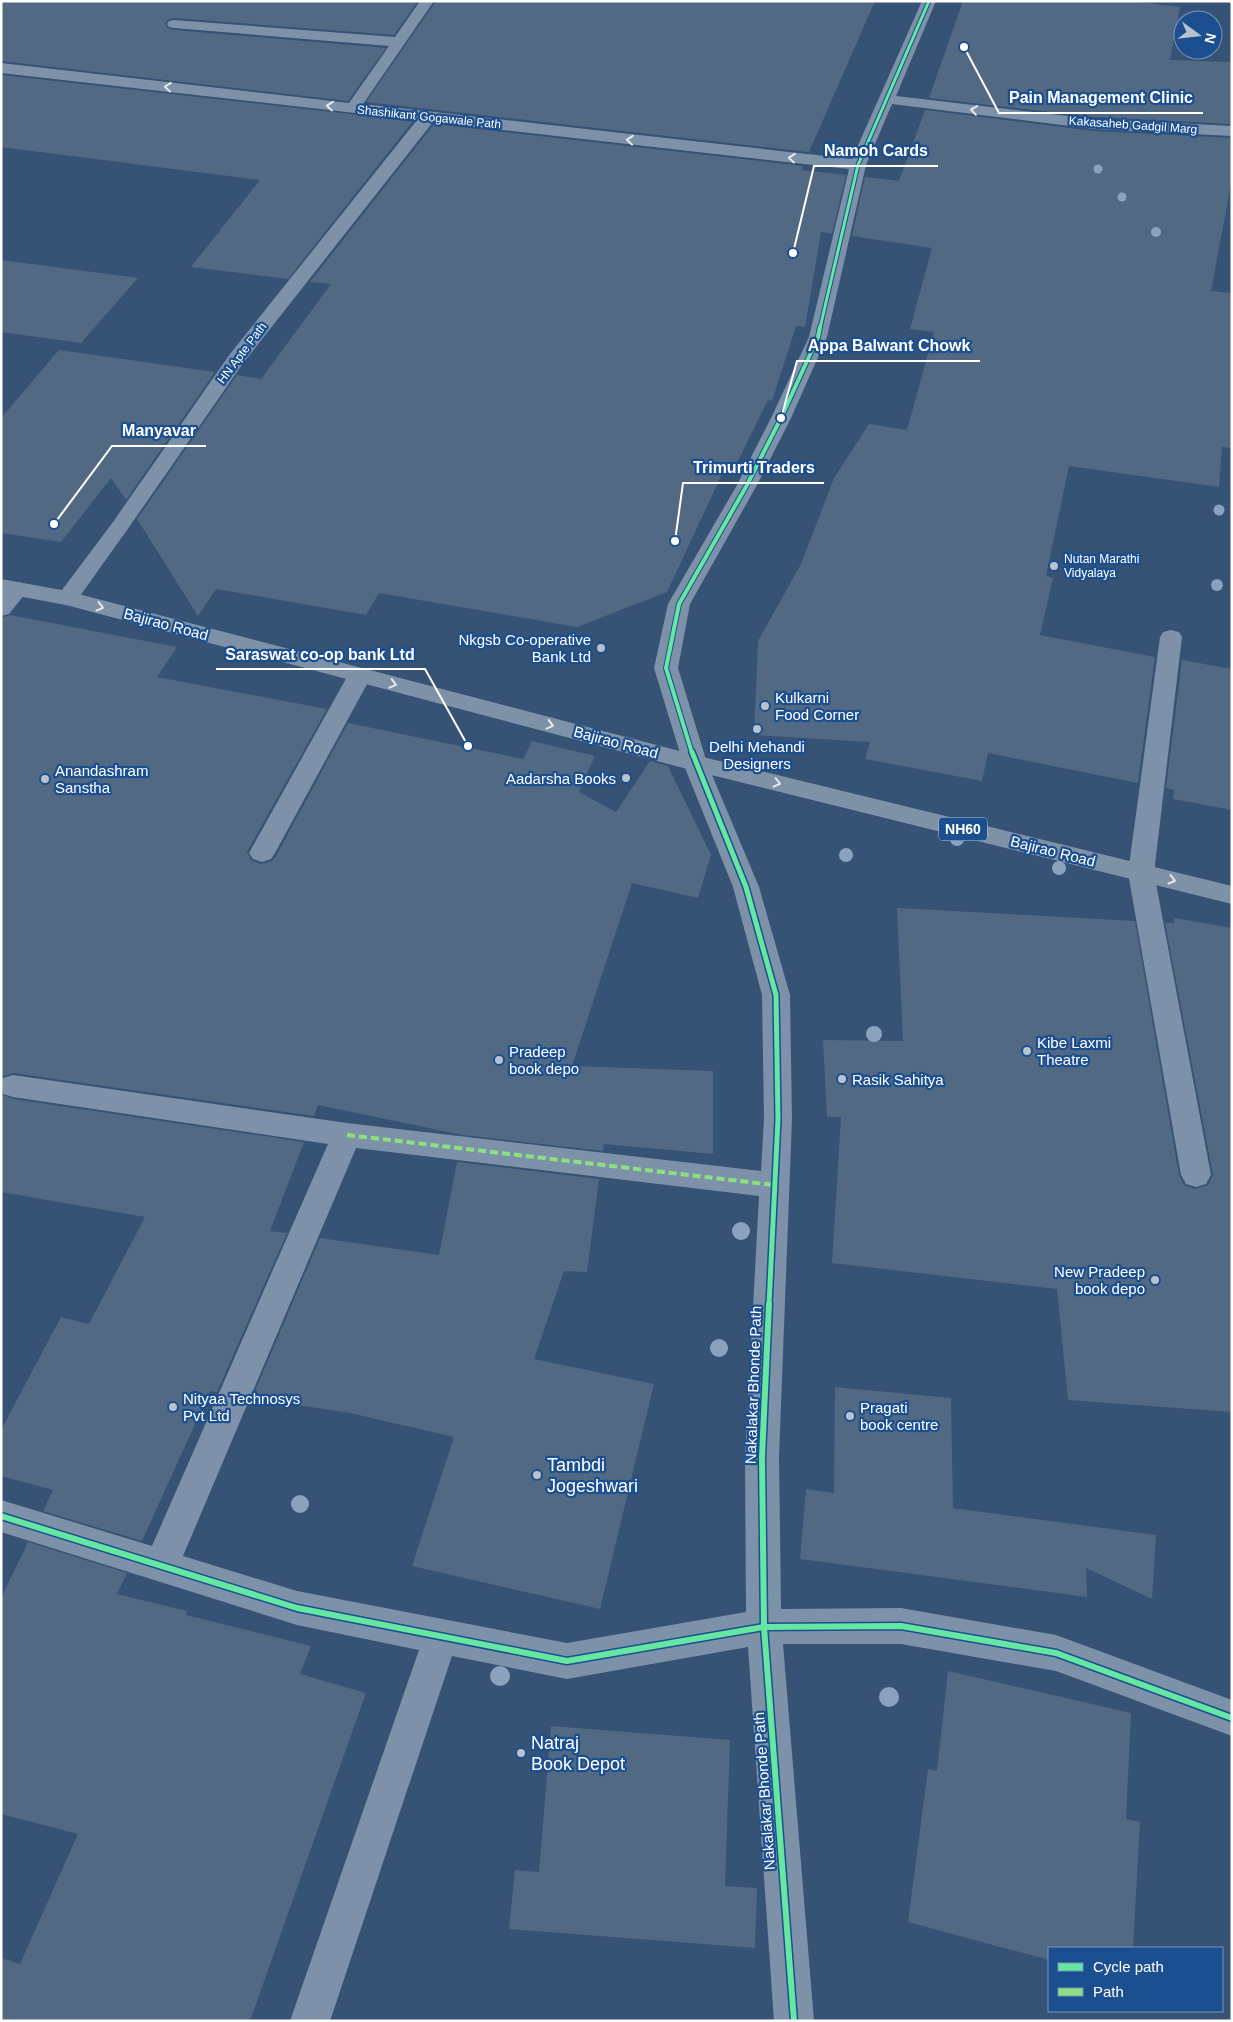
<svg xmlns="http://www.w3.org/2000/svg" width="1233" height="2022" viewBox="0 0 1233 2022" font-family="Helvetica,sans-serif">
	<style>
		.building { fill: #526984 }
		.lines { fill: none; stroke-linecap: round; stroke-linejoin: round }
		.minor { fill: #7d92a8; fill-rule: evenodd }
		.highway { fill: #7e92a7; fill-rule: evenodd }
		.quiet { stroke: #8de07e; stroke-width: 4; stroke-dasharray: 8 4; stroke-linecap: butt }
		.cycleway-far3-casing { stroke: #1b4f8f; stroke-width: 5 }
		.cycleway-far2-casing { stroke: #1b4f8f; stroke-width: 6 }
		.cycleway-far1-casing { stroke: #1b4f8f; stroke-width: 8 }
		.cycleway-casing { stroke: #1b4f8f; stroke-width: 9 }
		.cycleway-far3 { stroke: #66e7a1; stroke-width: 3 }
		.cycleway-far2 { stroke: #66e7a1; stroke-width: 4 }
		.cycleway-far1 { stroke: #66e7a1; stroke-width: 5 }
		.cycleway { stroke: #66e7a1; stroke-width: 6 }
		.tree { fill: #8aa2be }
		.oneway { stroke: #e5e9ee }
		.oneway2 { stroke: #e5e9ed }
		.poi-dot { fill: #b9c2ce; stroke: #1b4f8f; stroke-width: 2 }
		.labels { text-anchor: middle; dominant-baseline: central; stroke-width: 4.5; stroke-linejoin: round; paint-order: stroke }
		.far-street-label { font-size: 12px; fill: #fff; stroke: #1b4f8f }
		.far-poi-label { font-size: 12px; fill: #fff; stroke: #1b4f8f; text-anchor: start }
		.shield { fill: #1b4f8f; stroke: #bbcadd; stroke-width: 1 }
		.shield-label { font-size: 14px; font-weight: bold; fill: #fff }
		.street-label { font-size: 15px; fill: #fff; stroke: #1b4f8f }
		.poi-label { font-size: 15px; fill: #fff; stroke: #1b4f8f; text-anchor: start }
		.near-poi-label { font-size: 18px; fill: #fff; stroke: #1b4f8f; text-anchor: start }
		.leader { fill: none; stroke: #fff; stroke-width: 2 }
		.callout-dot { fill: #fff; stroke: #1b4f8f; stroke-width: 2 }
		.callout-label { font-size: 16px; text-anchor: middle; font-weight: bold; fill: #fff; stroke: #1b4f8f; stroke-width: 4.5; stroke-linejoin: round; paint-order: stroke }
	</style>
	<rect width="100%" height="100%" fill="#365274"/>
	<!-- building -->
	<g class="building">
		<polygon points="1,1 418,1 394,35 174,18 169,19 165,23 167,28 174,30 386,48 348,101 1,61"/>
		<polygon points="436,1 875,1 809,152 366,102"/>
		<polygon points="963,1 1132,1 1180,7 1170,60 1232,62 1232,124 1094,117 929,98"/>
		<polygon points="1,75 413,121 288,279 191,267 260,180 1,147"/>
		<polygon points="925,110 1094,131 1232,138 1232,179 1211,291 1232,293 1232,448 1222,447 1219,487 1069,466 1046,576 1053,578 1040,635 1155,657 1138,783 988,753 982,781 865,759 870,742 754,735 758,641 801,564 834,478 869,424 907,430 934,332 910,329 932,248 852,236 865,177 899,181"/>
		<polygon points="434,124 803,166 801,170 846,175 832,234 821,232 805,327 796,326 772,401 768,400 733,471 724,470 667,592 577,627 379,593 366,615 216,589 198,616 137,519 237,375 261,379 331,284 310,282"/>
		<polygon points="1,260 32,264 138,278 81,343 1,332"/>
		<polygon points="59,350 215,372 126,500 111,478 61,542 1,533 1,418"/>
		<polygon points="10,615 177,647 157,677 327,709 247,852 251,860 261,864 272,861 277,854 348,723 523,759 532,741 595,756 579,792 616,812 650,761 668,766 711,855 698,898 632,883 572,1066 713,1071 713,1154 604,1144 603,1151 463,1135 318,1105 314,1116 13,1073 1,1077 1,618"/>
		<polygon points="1182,660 1232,669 1232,810 1173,799 1174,790 1166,788"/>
		<polygon points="897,908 1135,921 1179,1175 1184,1185 1195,1189 1208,1185 1213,1175 1165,923 1174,923 1174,918 1232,928 1232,1412 1068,1400 1057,1289 832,1263 841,1117 827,1117 823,1040 903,1041"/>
		<polygon points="1,1094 13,1099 304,1142 270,1231 287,1233 217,1392 210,1391 142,1541 43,1511 53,1490 1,1476 1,1430 61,1317 89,1324 145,1217 1,1192"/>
		<polygon points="457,1162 599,1179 587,1272 564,1271 534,1359 654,1384 600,1609 412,1566 454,1437 350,1413 252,1398 320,1238 439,1255"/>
		<polygon points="835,1387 951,1398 953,1508 1156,1535 1152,1599 1086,1568 1087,1597 800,1559 806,1489 834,1493"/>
		<polygon points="28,1542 127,1573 117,1594 187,1611 186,1615 311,1646 300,1674 366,1693 250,2021 1,2021 1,1958 20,1964 78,1834 1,1814 1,1598"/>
		<polygon points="948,1671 1131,1713 1126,1819 1140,1822 1133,1948 1049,1948 1049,1960 908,1922 928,1769 937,1771"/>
		<polygon points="551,1726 730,1740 725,1886 757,1888 755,1948 509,1929 515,1870 539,1872"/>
	</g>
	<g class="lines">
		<!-- minor -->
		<g class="minor">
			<path d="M420,1H434L363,104L852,159L922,1H936L896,96L1094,119L1232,126V136L1094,129L892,104L866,165L827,337L791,418L757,485L690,604L678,668L707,763L759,887L790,995L792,1119L779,1457L781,1609L901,1608L1056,1635L1232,1700V1736L1056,1671L901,1644H783L814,2021H774L748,1647L567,1679L452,1656L330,2021H290L419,1650L297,1625L1,1532V1500L152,1546L328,1144L13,1097L3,1094L1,1081L3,1078L13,1075L347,1123L761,1171L764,1119L762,995L733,887L683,763L654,668L668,604L737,485L771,418L809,337L849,169L433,122L244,362L127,530L75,603L67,605L59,603L56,598L113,522L230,354L417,120L1,73V63L349,103L389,46L174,28L169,27L167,24L169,21L174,20L395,37ZM356,1148L759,1196L745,1457L746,1612L567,1643L297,1591L183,1556Z"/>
			<polygon points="18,582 26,584 29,589 9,614 1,616 1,595 10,584"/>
			<polygon points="1171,630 1179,632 1182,637 1154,873 1211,1175 1206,1184 1196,1187 1186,1184 1181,1175 1128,873 1160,637 1163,632"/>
			<polygon points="360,668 368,670 372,675 275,853 271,859 262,862 253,859 249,853 348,675 352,670"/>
		</g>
		<!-- highway -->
		<polygon class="highway" points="1,579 67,591 695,755 1232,886 1232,904 695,771 66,605 1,593"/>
		<!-- quiet -->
		<polyline class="quiet" points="347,1135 774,1185"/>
		<!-- cycleway-far3 casing -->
		<g class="cycleway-far3-casing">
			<polyline id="cycleway-far3" points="820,328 858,165 929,1"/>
		</g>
		<!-- cycleway-far2 casing -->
		<g class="cycleway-far2-casing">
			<polyline id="cycleway-far2" points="692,753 666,668 679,604 747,485 781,418 818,337 820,327"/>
		</g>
		<!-- cycleway-far1 casing -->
		<g class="cycleway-far1-casing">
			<polyline id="cycleway-far1" points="692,752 746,887 776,995 778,1119 769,1305"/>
		</g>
		<!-- cycleway casing -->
		<g class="cycleway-casing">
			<g id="cycleway">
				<polyline points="769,1304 762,1457 764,1627 794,2021"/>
				<polyline points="1,1516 297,1608 567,1661 764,1627 901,1626 1056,1653 1232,1718"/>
			</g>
		</g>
		<!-- cycleway-far3 -->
		<use href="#cycleway-far3" class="cycleway-far3"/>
		<!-- cycleway-far2 -->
		<use href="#cycleway-far2" class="cycleway-far2"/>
		<!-- cycleway-far1 -->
		<use href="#cycleway-far1" class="cycleway-far1"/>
		<!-- cycleway -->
		<use href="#cycleway" class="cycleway"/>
	</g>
	<!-- trees -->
	<g class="tree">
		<circle cx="1098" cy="169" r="4.5"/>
		<circle cx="1122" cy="197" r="4.5"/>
		<circle cx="1156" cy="232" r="5"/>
		<circle cx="1219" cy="510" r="5.5"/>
		<circle cx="1217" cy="585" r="6"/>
		<circle cx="957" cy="839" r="7"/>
		<circle cx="846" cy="855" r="7"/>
		<circle cx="1059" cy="868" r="7"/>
		<circle cx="874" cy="1034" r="8"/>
		<circle cx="741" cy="1231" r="9"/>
		<circle cx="719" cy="1348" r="9"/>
		<circle cx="300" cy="1504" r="9"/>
		<circle cx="500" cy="1676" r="10"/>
		<circle cx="889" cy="1697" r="10"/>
	</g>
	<!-- one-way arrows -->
	<defs><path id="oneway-chevron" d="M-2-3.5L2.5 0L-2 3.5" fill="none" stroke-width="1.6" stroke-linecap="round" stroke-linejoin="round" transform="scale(1.25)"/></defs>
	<g class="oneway">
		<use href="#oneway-chevron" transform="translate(168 87) rotate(-174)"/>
		<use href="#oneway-chevron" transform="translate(330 106) rotate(-174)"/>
		<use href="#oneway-chevron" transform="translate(974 110) rotate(-172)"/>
		<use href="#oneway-chevron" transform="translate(630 140) rotate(-174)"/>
		<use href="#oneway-chevron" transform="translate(792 158) rotate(-174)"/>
	</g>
	<g class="oneway2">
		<use href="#oneway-chevron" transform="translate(100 607) rotate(15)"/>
		<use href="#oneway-chevron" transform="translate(393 684) rotate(15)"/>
		<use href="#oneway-chevron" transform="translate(550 725) rotate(15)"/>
		<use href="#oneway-chevron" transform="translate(777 783) rotate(14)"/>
		<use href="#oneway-chevron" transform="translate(1172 880) rotate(14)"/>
	</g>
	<!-- markers -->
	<g class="poi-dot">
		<circle cx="1054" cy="566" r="5"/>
		<circle cx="601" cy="648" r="5"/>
		<circle cx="765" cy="706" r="5"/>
		<circle cx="757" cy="729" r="5"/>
		<circle cx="626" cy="778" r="5"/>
		<circle cx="45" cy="779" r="5"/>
		<circle cx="1027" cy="1051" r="5"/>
		<circle cx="499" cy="1060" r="5"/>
		<circle cx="842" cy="1079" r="5"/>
		<circle cx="1155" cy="1280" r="5"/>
		<circle cx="173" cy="1407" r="5"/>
		<circle cx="850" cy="1416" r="5"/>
		<circle cx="537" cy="1475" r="5"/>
		<circle cx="521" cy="1753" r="5"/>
	</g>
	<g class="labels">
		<!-- far-street labels -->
		<g class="far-street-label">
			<text transform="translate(429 117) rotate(6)">Shashikant Gogawale Path</text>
			<text transform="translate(1133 125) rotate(4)">Kakasaheb Gadgil Marg</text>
			<text transform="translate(242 353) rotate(-53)">HN Apte Path</text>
		</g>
		<!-- far-poi labels -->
		<g class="far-poi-label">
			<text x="1064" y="559">Nutan Marathi<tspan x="1064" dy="14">Vidyalaya</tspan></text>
		</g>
		<!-- shield labels -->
		<rect class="shield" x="939" y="817.5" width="48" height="23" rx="4"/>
		<g class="shield-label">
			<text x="963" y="829">NH60</text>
		</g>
		<!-- street labels -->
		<g class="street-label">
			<text transform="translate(166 624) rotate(15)">Bajirao Road</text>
			<text transform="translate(616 742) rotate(15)">Bajirao Road</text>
			<text transform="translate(1053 851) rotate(14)">Bajirao Road</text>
			<text transform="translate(753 1385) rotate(-88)">Nakalakar Bhonde Path</text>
			<text transform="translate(764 1791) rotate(-94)">Nakalakar Bhonde Path</text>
		</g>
		<!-- poi labels -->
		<g class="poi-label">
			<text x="591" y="639" text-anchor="end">Nkgsb Co-operative<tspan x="591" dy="17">Bank Ltd</tspan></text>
			<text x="775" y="697">Kulkarni<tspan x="775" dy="17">Food Corner</tspan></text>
			<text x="757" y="746" text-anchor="middle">Delhi Mehandi<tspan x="757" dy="17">Designers</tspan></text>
			<text x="55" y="770">Anandashram<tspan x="55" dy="17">Sanstha</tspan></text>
			<text x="616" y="778" text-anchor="end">Aadarsha Books</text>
			<text x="1037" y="1042">Kibe Laxmi<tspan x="1037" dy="17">Theatre</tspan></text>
			<text x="509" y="1051">Pradeep<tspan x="509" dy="17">book depo</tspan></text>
			<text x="852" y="1079">Rasik Sahitya</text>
			<text x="1145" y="1271" text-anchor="end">New Pradeep<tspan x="1145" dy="17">book depo</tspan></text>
			<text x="183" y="1398">Nityaa Technosys<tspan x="183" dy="17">Pvt Ltd</tspan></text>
			<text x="860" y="1407">Pragati<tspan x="860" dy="17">book centre</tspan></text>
		</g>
		<!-- near-poi labels -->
		<g class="near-poi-label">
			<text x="547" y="1465">Tambdi<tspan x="547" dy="21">Jogeshwari</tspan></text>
			<text x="531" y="1743">Natraj<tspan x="531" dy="21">Book Depot</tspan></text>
		</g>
	</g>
	<!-- callouts -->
	<path class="leader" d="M964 47L999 113H1203M793 253L814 166H938M781 418L797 361H980M54 524L112 446H206M675 541L683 483H824M468 746L425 669H216"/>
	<g class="callout-dot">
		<circle cx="964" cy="47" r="5"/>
		<circle cx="793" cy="253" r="5"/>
		<circle cx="781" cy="418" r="5"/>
		<circle cx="54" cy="524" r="5"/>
		<circle cx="675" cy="541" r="5"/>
		<circle cx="468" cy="746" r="5"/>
	</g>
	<g class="callout-label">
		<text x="1101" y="103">Pain Management Clinic</text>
		<text x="876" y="156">Namoh Cards</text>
		<text x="889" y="351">Appa Balwant Chowk</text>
		<text x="159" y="436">Manyavar</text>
		<text x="754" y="473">Trimurti Traders</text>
		<text x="320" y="660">Saraswat co-op bank Ltd</text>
	</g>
	<!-- border -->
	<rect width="1233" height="2022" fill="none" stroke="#ffffff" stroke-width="5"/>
	<!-- legend -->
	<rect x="1048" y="1947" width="175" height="65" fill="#1b4f8f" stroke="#7695bc"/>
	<rect x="1058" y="1963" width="25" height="8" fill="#66e7a1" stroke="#7695bc"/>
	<text x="1093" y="1972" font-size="15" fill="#ffffff">Cycle path</text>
	<rect x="1058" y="1988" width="25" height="8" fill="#8de07e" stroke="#7695bc"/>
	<text x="1093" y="1997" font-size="15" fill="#ffffff">Path</text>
	<!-- north arrow -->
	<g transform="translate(1198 35) rotate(105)"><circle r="24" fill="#1b4f8f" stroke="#7695bc"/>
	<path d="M0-4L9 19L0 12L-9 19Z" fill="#b9c2ce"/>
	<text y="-8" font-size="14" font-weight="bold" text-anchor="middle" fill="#ffffff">N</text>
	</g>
</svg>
